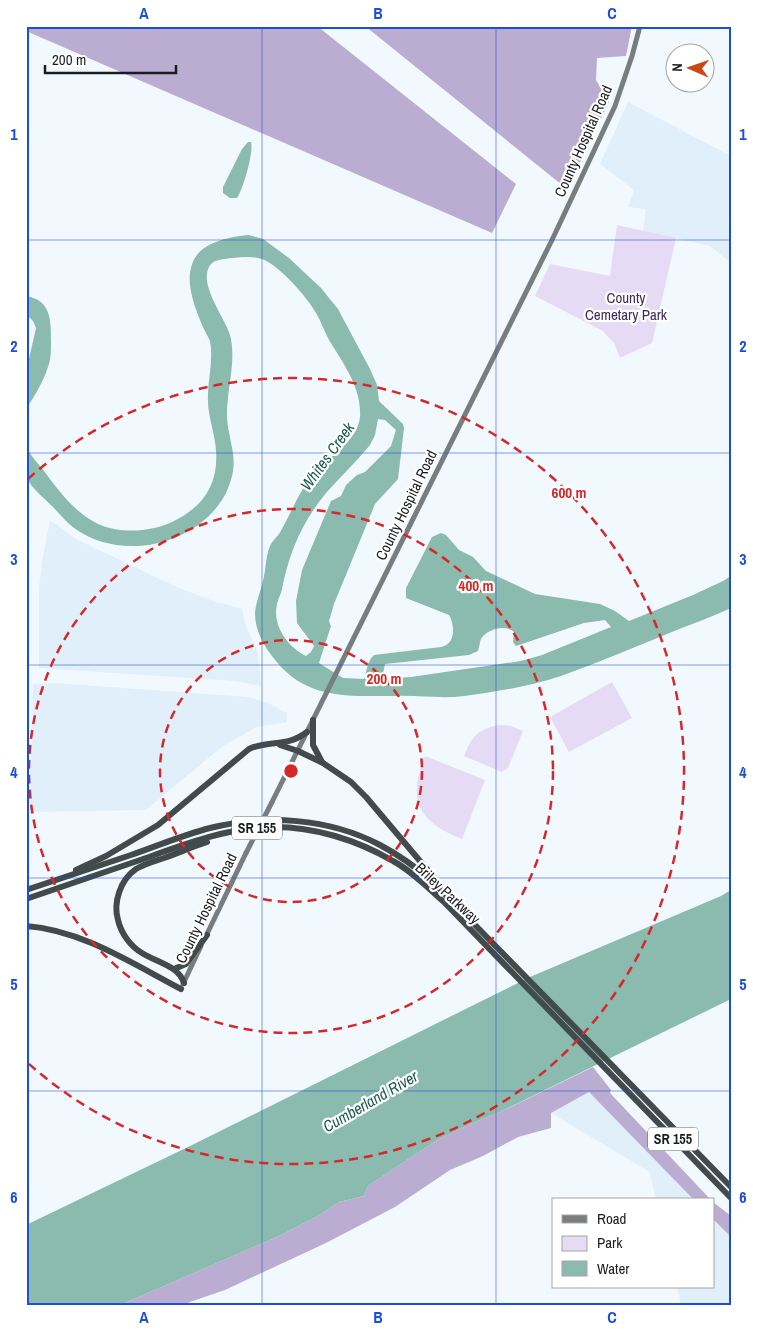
<svg xmlns="http://www.w3.org/2000/svg" width="757" height="1331" viewBox="0 0 757 1331" font-family="'Archivo Narrow',sans-serif">
	<style>
		.built { fill: #e0effa }
		.green { fill: #e5dbf4 }
		.forest { fill: #bbadd1 }
		.water { fill: #8bbaae; fill-rule: evenodd }
		.lines { fill: none; stroke-linecap: round; stroke-linejoin: round }
		.secondary { stroke: #787e7f; stroke-width: 5 }
		.highway { stroke: #424b4c; stroke-width: 6 }
		.secondary-bridge { stroke: #787e7f; stroke-width: 5 }
		.grid { fill: none; stroke: #1d4ed8; stroke-width: 1; stroke-opacity: 0.55 }
		.ring { fill: none; stroke: #d62828; stroke-width: 2.5; stroke-dasharray: 9 6 }
		.labels { text-anchor: middle; dominant-baseline: central; stroke-width: 4.5; stroke-linejoin: round; paint-order: stroke }
		.shield { fill: #fff; stroke: #5f6263; stroke-width: 1 }
		.shield-label { font-size: 14px; font-weight: bold; fill: #1b1e20 }
		.street-label { font-size: 15px; fill: #1b1e20; stroke: #fff }
		.park-label { font-size: 15px; fill: #402a59; stroke: #fff }
		.water-label { font-size: 16px; font-style: italic; fill: #1f5d51; stroke: #fff }
		.centre { fill: #d62828; stroke: #fff; stroke-width: 2.5 }
		.ring-label { font-size: 15px; text-anchor: middle; font-weight: bold; fill: #d62828; stroke: #fff; stroke-width: 4.5; stroke-linejoin: round; paint-order: stroke }
		.neatline { fill: none; stroke: #1d4ed8; stroke-width: 2 }
		.grid-label { font-size: 16px; text-anchor: middle; font-weight: bold; fill: #1d4ed8 }
	</style>
	<rect width="100%" height="100%" fill="#f1f9ff"/>
	<!-- built -->
	<g class="built">
		<polygon points="628,102 731,156 731,263 710,246 643,231 646,209 628,207 634,190 600,164"/>
		<polygon points="50,520 76,539 179,588 214,601 242,609 245,624 258,653 261,686 235,681 39,668 39,588 42,562"/>
		<polygon points="55,683 248,697 268,703 287,713 287,722 257,727 223,746 146,810 30,812 33,684"/>
		<polygon points="589,1092 694,1200 656,1200 650,1174 648,1171 551,1113"/>
		<polygon points="713,1219 731,1237 731,1305 681,1305 677,1287 713,1287"/>
	</g>
	<!-- green -->
	<g class="green">
		<polygon points="617,225 676,238 652,343 620,358 614,343 603,331 535,296 550,264 610,276"/>
		<polygon points="612,682 632,718 569,752 550,717"/>
		<path d="M499,725L511,726L523,731L508,768L502,772L464,756C472,736 478,729 499,725Z"/>
		<path d="M425,756L485,780L462,839C418,822 407,800 425,756Z"/>
	</g>
	<!-- forest -->
	<g class="forest">
		<polygon points="26,26 317,26 516,184 492,233 26,31"/>
		<polygon points="365,26 632,26 626,56 597,58 596,80 609,102 567,189"/>
		<polygon points="593,1067 611,1090 610,1093 711,1200 694,1200 589,1092 551,1113 551,1128 518,1137 483,1156 450,1170 395,1207 326,1243 225,1290 181,1305 120,1305 277,1237 318,1216 339,1202 364,1196 368,1186 437,1140 468,1125 500,1112"/>
		<polygon points="713,1202 731,1216 731,1237 713,1219"/>
	</g>
	<!-- water -->
	<g class="water">
		<path d="M248,142H251C254,152 243,189 237,198H230L223,193V187L242,149Z"/>
		<path d="M249,235L263,239L289,258L321,288L338,309L370,369L377,385L379,401L403,424L404,428L398,479L375,504L334,604L329,621L331,626L329,632L319,663L343,678L364,679C367,671 367,661 374,655L441,647C456,644 455,625 449,615L406,598V588L432,537L441,533L446,535L459,550L473,557L486,571L535,594L600,604L615,611L629,621L693,595L723,581L731,576V608C710,618 688,625 667,634C632,648 597,663 561,676C530,686 496,692 464,696C441,699 418,695 395,696C350,696 307,700 276,661C265,648 255,632 255,613C256,601 262,588 264,576C266,567 266,555 270,546C272,541 276,538 279,534C291,514 298,493 313,474C328,456 357,443 360,417C362,388 343,363 329,340C324,331 321,321 316,313C307,297 279,265 262,259C253,256 242,257 232,258C225,259 216,259 211,264C196,282 225,317 230,335C237,361 226,391 227,418C228,436 236,453 233,471C232,478 229,486 226,493C199,545 122,563 74,528C66,522 59,513 52,506C44,498 32,489 27,478C24,470 26,456 26,447C32,458 40,465 47,475C61,494 76,513 98,524C121,534 150,532 172,522C206,506 221,480 215,442C213,428 208,415 208,401C207,381 214,361 210,341C208,336 205,332 203,327C196,311 186,286 191,268C196,243 227,237 249,235ZM378,419L385,420L396,430L391,446L365,472L357,475L346,485L341,496L331,501L302,570L296,601L297,623L314,646L311,652L306,656C288,647 272,626 277,604C278,599 281,594 282,589C289,553 302,522 326,493C340,477 356,462 370,445L375,435ZM605,620L611,627L542,655L521,661L411,677L382,679L385,664L469,655L478,651C479,647 480,642 481,639C487,629 506,624 514,632L513,642L516,646L584,623Z"/>
		<path d="M26,296C51,300 51,320 51,341C51,347 51,354 50,360C46,377 36,394 26,409V372L36,328L33,321L26,314Z"/>
		<polygon points="731,890 731,999 500,1112 468,1125 437,1140 368,1186 364,1196 339,1202 318,1216 277,1237 120,1305 26,1305 26,1225 190,1146 530,977 721,896"/>
	</g>
	<g class="lines">
		<!-- secondary -->
		<g class="secondary">
			<polyline points="272,802 552,240 615,106 632,56 640,26"/>
			<polyline points="206,936 246,853"/>
			<polyline points="183,984 201,946"/>
		</g>
		<!-- highway -->
		<g class="highway">
			<polyline points="313,720 313,745 322,762"/>
			<polyline points="280,745 298,751 323,763 351,782 366,797 436,880"/>
			<path d="M76,870L106,856L158,825L249,749C271,739 286,748 307,732"/>
			<path d="M26,890C61,878 96,867 131,855C157,846 183,835 210,828C266,814 329,818 380,845C399,855 417,868 433,882L731,1187"/>
			<path d="M26,899C67,885 108,871 149,857C187,843 229,828 270,827C313,826 357,840 393,861C412,871 428,888 444,902L731,1198"/>
			<path d="M26,926C82,930 133,964 181,989"/>
			<polyline points="174,969 186,964 207,935"/>
			<path d="M184,983C179,966 156,962 142,953C130,946 121,933 118,920C113,903 120,880 136,869C144,864 155,861 164,858C178,853 192,847 207,842"/>
		</g>
		<!-- secondary-bridge -->
		<polyline class="secondary-bridge" points="246,853 272,802"/>
	</g>
	<!-- grid -->
	<path class="grid" d="M262,26V1305M496,26V1305M26,240H731M26,453H731M26,665H731M26,878H731M26,1091H731"/>
	<!-- distance rings -->
	<g class="ring">
		<circle cx="291" cy="771" r="131"/>
		<circle cx="291" cy="771" r="262"/>
		<path d="M28 479A393 393 0 1 1 28 1063"/>
	</g>
	<g class="labels">
		<!-- shield labels -->
		<g class="shield">
			<rect x="232" y="816.5" width="50" height="23" rx="4"/>
			<rect x="648" y="1127.5" width="50" height="23" rx="4"/>
		</g>
		<g class="shield-label">
			<text x="257" y="828">SR 155</text>
			<text x="673" y="1139">SR 155</text>
		</g>
		<!-- street labels -->
		<g class="street-label">
			<text transform="translate(583 141) rotate(-66)">County Hospital Road</text>
			<text transform="translate(406 505) rotate(-64)">County Hospital Road</text>
			<text transform="translate(448 893) rotate(43)">Briley Parkway</text>
			<text transform="translate(206 908) rotate(-64)">County Hospital Road</text>
		</g>
		<!-- park labels -->
		<g class="park-label">
			<text x="626" y="297">County<tspan x="626" dy="17">Cemetary Park</tspan></text>
		</g>
		<!-- water labels -->
		<g class="water-label">
			<text transform="translate(327 456) rotate(-54)">Whites Creek</text>
			<text transform="translate(370 1101) rotate(-30)">Cumberland River</text>
		</g>
	</g>
	<circle cx="291" cy="771" r="8" class="centre"/>
	<g class="ring-label">
		<text x="569" y="498">600 m</text>
		<text x="476" y="591">400 m</text>
		<text x="384" y="684">200 m</text>
	</g>
	<!-- border -->
	<rect width="757" height="1331" fill="none" stroke="#ffffff" stroke-width="55"/>
	<!-- legend -->
	<rect x="552" y="1198" width="162" height="90" fill="#ffffff" stroke="#a4a5a6"/>
	<rect x="562" y="1215" width="25" height="8" fill="#787e7f" stroke="#a4a5a6"/>
	<text x="597" y="1224" font-size="15" fill="#1b1e20">Road</text>
	<rect x="562" y="1236" width="25" height="15" fill="#e5dbf4" stroke="#a4a5a6"/>
	<text x="597" y="1248" font-size="15" fill="#1b1e20">Park</text>
	<rect x="562" y="1261" width="25" height="15" fill="#8bbaae" stroke="#a4a5a6"/>
	<text x="597" y="1274" font-size="15" fill="#1b1e20">Water</text>
	<!-- north arrow -->
	<g transform="translate(690 68) rotate(272)"><circle r="24" fill="#ffffff" stroke="#a4a5a6"/>
	<path d="M0-4L9 19L0 12L-9 19Z" fill="#cd4615"/>
	<text y="-8" font-size="14" font-weight="bold" text-anchor="middle" fill="#1b1e20">N</text>
	</g>
	<!-- scale -->
	<path d="M45 65v8h131v-8" fill="none" stroke="#1b1e20" stroke-width="2.5"/>
	<text x="52" y="65" font-size="15" fill="#1b1e20" stroke="#ffffff" stroke-width="4" paint-order="stroke">200 m</text>
	<rect x="28" y="28" width="702" height="1276" class="neatline"/>
	<g class="grid-label">
		<text x="144" y="19">A</text>
		<text x="378" y="19">B</text>
		<text x="612" y="19">C</text>
		<text x="14" y="140">1</text>
		<text x="743" y="140">1</text>
		<text x="14" y="352">2</text>
		<text x="743" y="352">2</text>
		<text x="14" y="565">3</text>
		<text x="743" y="565">3</text>
		<text x="14" y="778">4</text>
		<text x="743" y="778">4</text>
		<text x="14" y="990">5</text>
		<text x="743" y="990">5</text>
		<text x="14" y="1203">6</text>
		<text x="743" y="1203">6</text>
		<text x="144" y="1323">A</text>
		<text x="378" y="1323">B</text>
		<text x="612" y="1323">C</text>
	</g>
</svg>
